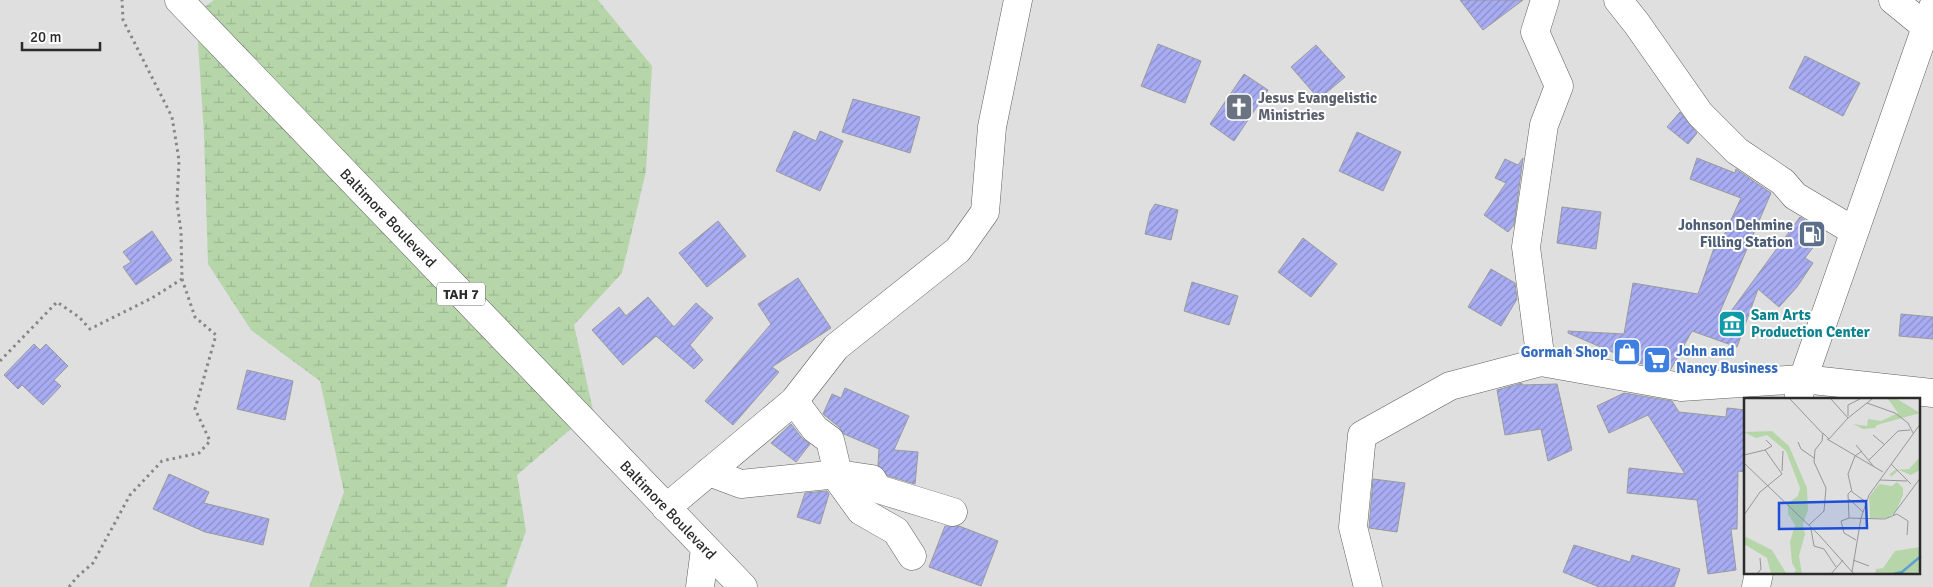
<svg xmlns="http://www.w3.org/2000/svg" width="1933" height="587" viewBox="0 0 1933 587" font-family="Signika,sans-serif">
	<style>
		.wetland { fill: url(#wetland-marsh) }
		.building { fill: url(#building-hatch); stroke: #9a9a9b }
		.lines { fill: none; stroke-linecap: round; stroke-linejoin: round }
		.street-casing { stroke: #5e5f60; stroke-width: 29 }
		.primary-casing { stroke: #5e5f60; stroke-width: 29 }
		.highway-casing { stroke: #5e5f60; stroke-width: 29 }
		.path { stroke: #868686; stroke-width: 3; stroke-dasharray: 2.5 4; stroke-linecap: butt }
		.street { stroke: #fff; stroke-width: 28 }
		.primary { stroke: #fff; stroke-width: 28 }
		.highway { stroke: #fff; stroke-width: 28 }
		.labels { text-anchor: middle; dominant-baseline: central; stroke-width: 4; stroke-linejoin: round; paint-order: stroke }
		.shield { fill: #fff; stroke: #6b6b6b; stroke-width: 1 }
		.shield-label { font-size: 14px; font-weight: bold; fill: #2b2b2b }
		.worship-label { font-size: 15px; font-weight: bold; fill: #5b616d; stroke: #fff; text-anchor: start }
		.street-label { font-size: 15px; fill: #2b2b2b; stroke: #fff }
		.service-label { font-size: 15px; font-weight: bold; fill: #4e5e75; stroke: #fff; text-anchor: end }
		.culture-label { font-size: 15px; font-weight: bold; fill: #0d838f; stroke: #fff; text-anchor: start }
		.shop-label { font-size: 15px; font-weight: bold; fill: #366cbe; stroke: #fff; text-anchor: start }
		.inset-river { fill: none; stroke: #5fa0d3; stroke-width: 2.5 }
		.inset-road { fill: none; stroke: #979798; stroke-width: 1 }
		.view { fill: #1d4ed8; fill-opacity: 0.15; stroke: #1d4ed8; stroke-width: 2.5 }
		.inset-edge { fill: none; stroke: #2b2b2b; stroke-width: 2.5 }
	</style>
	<defs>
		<pattern id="wetland-marsh" width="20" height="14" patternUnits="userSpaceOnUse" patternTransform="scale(1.25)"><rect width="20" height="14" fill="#b6d6aa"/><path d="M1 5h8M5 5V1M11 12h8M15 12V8" fill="none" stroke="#9db892"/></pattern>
		<pattern id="building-hatch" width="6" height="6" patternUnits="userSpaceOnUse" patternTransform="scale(1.25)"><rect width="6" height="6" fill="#a8adf3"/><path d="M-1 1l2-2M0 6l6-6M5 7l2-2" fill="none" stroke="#898dc5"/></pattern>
	</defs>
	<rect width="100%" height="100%" fill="#dfdfe0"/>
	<!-- wetland -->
	<polygon class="wetland" points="214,0 598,0 652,66 646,171 622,273 574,325 593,410 517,475 526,531 506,587 309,587 344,492 320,381 251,330 208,264 204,134 196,13"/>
	<!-- building -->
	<g class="building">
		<polygon points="1460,0 1523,0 1483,30"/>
		<polygon points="1158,44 1201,61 1185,103 1141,86"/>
		<polygon points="1316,45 1345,77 1319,99 1291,67"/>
		<polygon points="1805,56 1860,83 1843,116 1789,88"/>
		<polygon points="1244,74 1268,90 1234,141 1210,124"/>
		<polygon points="853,99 920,117 910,153 842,132"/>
		<polygon points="1680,112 1697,133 1688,144 1667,127"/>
		<polygon points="794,131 816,141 820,131 843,141 820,191 776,171"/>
		<polygon points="1357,132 1401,152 1383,191 1339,171"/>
		<polygon points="1523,158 1514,225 1508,232 1484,215 1506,183 1495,178 1505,159 1518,165"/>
		<polygon points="1697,158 1735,173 1736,169 1771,193 1719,314 1726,318 1800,217 1824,233 1805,258 1813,263 1797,287 1779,307 1758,289 1737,347 1692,331 1671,369 1638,363 1568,333 1568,331 1624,334 1633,283 1698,294 1715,245 1725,233 1741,198 1690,179"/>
		<polygon points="1155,204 1178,210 1171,240 1145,234 1150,212"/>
		<polygon points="1562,207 1601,212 1596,249 1557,243"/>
		<polygon points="718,221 746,256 707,287 679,253"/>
		<polygon points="152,231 172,260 136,285 123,267 131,262 123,252"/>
		<polygon points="1303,238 1337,264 1311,297 1278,272"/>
		<polygon points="1491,269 1515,283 1517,299 1501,326 1468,307"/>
		<polygon points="798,278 831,328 772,367 779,372 733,425 705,401 771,324 758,304"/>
		<polygon points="1192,282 1238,296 1229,325 1184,311"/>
		<polygon points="648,297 674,327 696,303 713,318 690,345 703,360 694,369 656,336 623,365 592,330 619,307 626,316"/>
		<polygon points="1901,314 1933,317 1933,339 1899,336"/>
		<polygon points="34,344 40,350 46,344 68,366 54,380 61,386 43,405 22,385 18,389 4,375"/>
		<polygon points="247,370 293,381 285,420 237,409"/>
		<polygon points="1522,383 1522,385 1557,384 1572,450 1548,461 1541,429 1505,435 1497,390"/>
		<polygon points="845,388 909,416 894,450 918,452 915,484 888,476 878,465 879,449 844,434 839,427 823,414 832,394 841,398"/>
		<polygon points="1624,393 1672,401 1679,412 1726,417 1727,408 1746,410 1746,472 1738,471 1737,529 1731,529 1736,570 1708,574 1697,500 1627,493 1629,468 1685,474 1648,415 1609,433 1597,406"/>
		<polygon points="791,424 802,438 810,444 796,462 771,443"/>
		<polygon points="169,474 209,492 204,503 269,519 263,545 205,532 153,509"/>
		<polygon points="1373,479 1405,483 1397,532 1369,528"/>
		<polygon points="827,491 829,494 820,524 797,517 805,493"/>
		<polygon points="945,526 959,526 998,541 981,586 929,567"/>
		<polygon points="1574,545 1630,562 1632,555 1680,569 1674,587 1599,587 1563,572"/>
	</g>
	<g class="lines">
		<!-- street casing -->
		<g class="street-casing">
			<g id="street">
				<polyline points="1618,0 1637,24 1700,114 1737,151 1783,182 1795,196 1854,231"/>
				<polyline points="1893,0 1926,27"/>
				<polyline points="1541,362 1526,247 1544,125 1559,86 1535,32 1545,0"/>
				<polyline points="794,401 815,429 830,440 840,482 861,511 896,531 912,556"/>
				<polyline points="709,472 741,484 838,474 872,479 878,489 953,512"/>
				<polyline points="666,508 794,401 836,347 958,250 985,212 992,127 1018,0"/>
				<polyline points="700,587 705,549"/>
				<polyline points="1368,587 1353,527 1362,435 1450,386 1541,362 1681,387 1803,379 1933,393"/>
			</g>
		</g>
		<!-- primary casing -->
		<g class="primary-casing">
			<g id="primary">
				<polyline points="1798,400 1803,379 1933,7"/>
				<polyline points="1756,587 1759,573"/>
			</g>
		</g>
		<!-- highway casing -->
		<g class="highway-casing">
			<polyline id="highway" points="179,0 743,587"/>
		</g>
		<!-- path -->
		<g class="path">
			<polyline points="0,361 57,302 79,317 90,329 152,298 182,279 181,231 177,203 179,160 172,117 123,20 122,0"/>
			<polyline points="69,587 77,577 93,563 130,495 145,479 162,461 199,453 210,441 195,409 216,335 195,317 182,279"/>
		</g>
		<!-- street -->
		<use href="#street" class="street"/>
		<!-- primary -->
		<use href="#primary" class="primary"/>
		<!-- highway -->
		<use href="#highway" class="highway"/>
	</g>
	<!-- icons -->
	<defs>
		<g id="church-square" transform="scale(1.4375)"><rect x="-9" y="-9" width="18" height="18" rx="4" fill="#6b7280" stroke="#fff"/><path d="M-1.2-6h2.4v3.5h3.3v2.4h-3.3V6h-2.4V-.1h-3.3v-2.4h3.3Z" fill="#fff"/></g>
		<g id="fuel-square" transform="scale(1.4375)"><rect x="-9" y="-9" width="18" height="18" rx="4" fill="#5c6f8a" stroke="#fff"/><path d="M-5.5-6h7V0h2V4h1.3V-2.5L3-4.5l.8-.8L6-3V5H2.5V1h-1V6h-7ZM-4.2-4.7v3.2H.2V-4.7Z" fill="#fff"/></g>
		<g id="museum-square" transform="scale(1.4375)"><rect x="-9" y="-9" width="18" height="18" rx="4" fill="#0f9aa8" stroke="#fff"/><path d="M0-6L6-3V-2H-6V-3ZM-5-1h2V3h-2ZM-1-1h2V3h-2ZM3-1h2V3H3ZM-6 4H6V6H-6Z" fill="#fff"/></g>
		<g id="shop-square" transform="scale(1.4375)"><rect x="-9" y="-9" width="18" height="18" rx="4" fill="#3f7fe0" stroke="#fff"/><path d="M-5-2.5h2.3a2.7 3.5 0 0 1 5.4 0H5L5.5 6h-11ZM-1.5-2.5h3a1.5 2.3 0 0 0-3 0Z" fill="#fff"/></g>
		<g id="supermarket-square" transform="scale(1.4375)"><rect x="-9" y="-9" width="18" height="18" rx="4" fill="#3f7fe0" stroke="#fff"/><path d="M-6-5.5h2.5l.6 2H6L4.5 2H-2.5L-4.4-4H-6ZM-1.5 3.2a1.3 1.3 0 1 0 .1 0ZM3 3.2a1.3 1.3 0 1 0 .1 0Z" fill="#fff"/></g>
	</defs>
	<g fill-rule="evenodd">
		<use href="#church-square" x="1239" y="107"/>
		<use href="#fuel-square" x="1812" y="234"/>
		<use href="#museum-square" x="1732" y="324"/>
		<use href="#shop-square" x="1627" y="352"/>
		<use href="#supermarket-square" x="1657" y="360"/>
	</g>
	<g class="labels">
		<!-- shield labels -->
		<rect class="shield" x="437" y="282.5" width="48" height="23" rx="4"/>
		<g class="shield-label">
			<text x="461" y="294">TAH 7</text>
		</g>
		<!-- worship labels -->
		<g class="worship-label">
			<text x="1258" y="98">Jesus Evangelistic<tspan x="1258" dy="17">Ministries</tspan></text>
		</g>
		<!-- street labels -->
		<g class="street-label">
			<text transform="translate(388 218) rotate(46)">Baltimore Boulevard</text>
			<text transform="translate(668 510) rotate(46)">Baltimore Boulevard</text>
		</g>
		<!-- service labels -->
		<g class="service-label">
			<text x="1793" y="225">Johnson Dehmine<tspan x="1793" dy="17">Filling Station</tspan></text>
		</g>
		<!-- culture labels -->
		<g class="culture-label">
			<text x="1751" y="315">Sam Arts<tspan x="1751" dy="17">Production Center</tspan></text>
		</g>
		<!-- shop labels -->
		<g class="shop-label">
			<text x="1676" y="351">John and<tspan x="1676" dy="17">Nancy Business</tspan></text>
			<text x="1608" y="352" text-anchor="end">Gormah Shop</text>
		</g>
	</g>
	<!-- overview -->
	<g transform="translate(1744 398)">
		<rect width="176" height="176" fill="#dfdfe0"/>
		<path d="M139,1H153L176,15L133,27L131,30L119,31L109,26L123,28L124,21L137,23L154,15L144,1ZM28,33L45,48L63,90L64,112L59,126L61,136L55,158L58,176H49L52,172L48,165L46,144L51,127L44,116V105L54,98L56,90L42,53L23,37L12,40L0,34ZM176,59V72L167,77L155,72L147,79L146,76L151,72L165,71ZM0,138L28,152L42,175L46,176H27L23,160L0,146ZM176,149V171L173,176H131L132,171L139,170L151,153Z" fill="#b6d6aa"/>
		<path d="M153,84L159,90V97L152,113L144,120H126L125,99L135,86L148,88Z" fill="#b6d6aa"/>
		<path class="inset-river" d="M150,176L158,174L177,158"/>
		<path class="inset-road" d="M46,1L79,36M123,5L151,15L164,25L169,35M104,18V7L116,1M104,20L128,1M129,37L141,47M83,41L139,74M54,44L57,51L70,60M112,47L130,69M118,53L111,58L104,76L108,94L122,104M0,57L21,52M125,62L154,33L166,32M0,65L75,137L110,176M147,66L167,86M38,73L39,53M136,82L163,83M105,101L119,114M0,117L16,94L38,76L21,52L28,48L22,42M149,117L177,79M105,120L104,96L107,93M65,127L80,113L82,90L70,64L71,52L78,43L79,35L85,41L104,20L87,1M67,131L70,148L80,151L92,169M112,142L100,135L97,123L105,120L141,121L153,116L164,123L163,137M109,162L125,168M108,174L117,120L125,97L177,25M13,176L17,171L16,160M87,176L99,162"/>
		<path class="view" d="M122,103L123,130L35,131V105Z"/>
		<rect width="176" height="176" class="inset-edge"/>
	</g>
	<!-- scale -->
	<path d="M22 42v8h78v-8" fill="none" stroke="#2b2b2b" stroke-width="2.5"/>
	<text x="30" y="42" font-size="15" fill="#2b2b2b" stroke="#ffffff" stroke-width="4" paint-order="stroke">20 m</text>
</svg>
